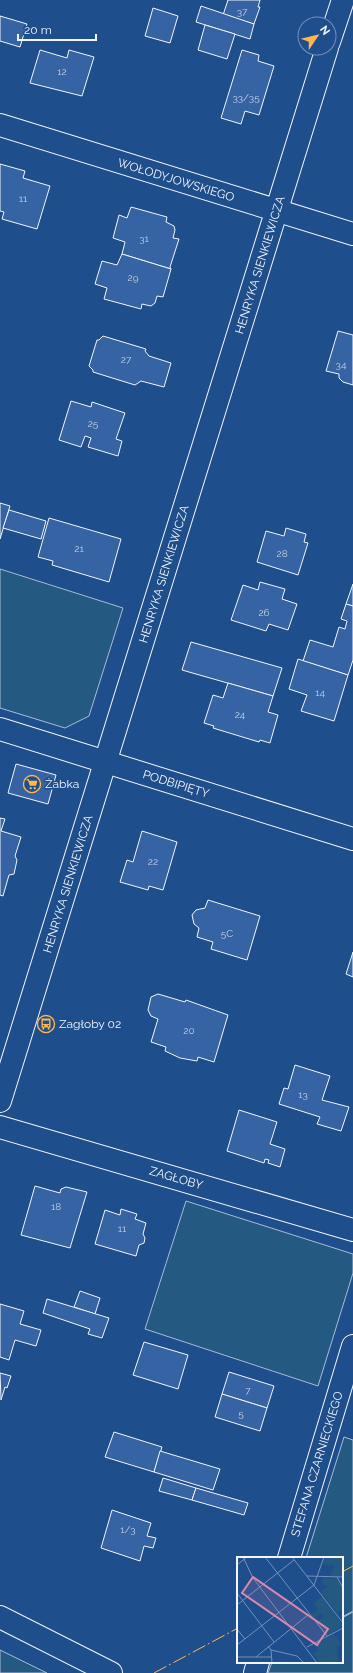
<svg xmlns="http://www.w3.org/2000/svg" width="353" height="1673" viewBox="0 0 353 1673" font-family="Raleway,sans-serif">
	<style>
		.green { fill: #245a82; stroke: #a8bbd7 }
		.building { fill: #3563a3; stroke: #f2f6ff }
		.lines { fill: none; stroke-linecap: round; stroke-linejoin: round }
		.minor-casing { stroke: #f2f6ff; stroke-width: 24 }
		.tertiary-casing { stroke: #f2f6ff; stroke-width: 24 }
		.minor { stroke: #1f4e8c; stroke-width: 22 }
		.tertiary { stroke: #1f4e8c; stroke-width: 22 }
		.power { stroke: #ffb74d; stroke-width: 1; stroke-dasharray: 14 3 2 3; stroke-linecap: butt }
		.labels { text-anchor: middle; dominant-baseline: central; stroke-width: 3; stroke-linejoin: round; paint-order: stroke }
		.number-label { font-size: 10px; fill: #c3d1e8 }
		.street-label { font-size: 12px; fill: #f2f6ff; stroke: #1f4e8c }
		.poi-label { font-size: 12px; fill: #f2f6ff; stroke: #1f4e8c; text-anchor: start }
		.inset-road { fill: none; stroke: #7391ba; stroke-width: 1 }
		.view { fill: #da87ad; fill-opacity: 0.15; stroke: #da87ad; stroke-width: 2 }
		.inset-edge { fill: none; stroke: #f2f6ff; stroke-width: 2 }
	</style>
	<rect width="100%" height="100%" fill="#1f4e8c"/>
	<!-- green -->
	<g class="green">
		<polygon points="0,569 123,608 89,716 65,728 0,708"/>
		<polygon points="186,1201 353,1254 353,1273 318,1386 145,1329"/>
		<polygon points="344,1437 353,1440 353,1611 342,1617 342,1558 306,1558"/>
		<polygon points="353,1612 353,1673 268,1673 272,1662 342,1662 342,1618"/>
		<polygon points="0,1650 47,1673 0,1673"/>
	</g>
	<!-- building -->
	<g class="building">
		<polygon points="228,0 260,0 258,7 260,7 254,24 223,15"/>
		<polygon points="201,6 254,24 250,39 196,22"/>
		<polygon points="153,8 178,16 170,43 145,36"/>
		<polygon points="0,16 27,24 20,47 0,41"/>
		<polygon points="205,25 235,34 227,59 198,50"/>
		<polygon points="40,50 67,58 69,50 94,57 82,96 30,83"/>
		<polygon points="242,50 259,55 258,61 274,66 259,115 245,111 241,124 221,118"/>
		<polygon points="0,164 25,171 23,178 50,186 37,229 2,219 4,212 0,211"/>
		<polygon points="131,207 167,217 166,222 174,226 175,230 173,238 179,239 170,267 171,269 122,254 125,242 113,238 119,215 127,218"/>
		<polygon points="122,254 171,269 163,297 157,296 155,303 151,306 142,304 141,309 104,299 107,288 95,284 102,261 117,265"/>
		<polygon points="338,331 353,335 353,385 343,382 339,378 339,374 326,371"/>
		<polygon points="103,336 146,349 145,351 149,356 171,363 164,387 141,381 135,385 93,372 93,370 89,366 97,340 99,340"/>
		<polygon points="71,401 91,407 92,402 125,413 116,439 122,441 118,456 88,447 91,438 85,436 81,447 59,440"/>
		<polygon points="0,503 10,506 0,539"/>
		<polygon points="9,510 46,521 41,539 3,528"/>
		<polygon points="49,518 121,539 109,582 52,565 53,561 38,557"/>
		<polygon points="286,528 306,534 304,542 308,543 298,575 257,562 266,531 284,536"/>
		<polygon points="260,582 285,589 282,599 297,604 288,630 269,624 266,631 231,620 243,585 258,590"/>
		<polygon points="353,584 353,606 346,604"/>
		<polygon points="346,604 353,606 353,660 348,675 303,661 310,640 333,647 339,627 345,629 347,621 341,619"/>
		<polygon points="191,642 282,668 273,696 182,670"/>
		<polygon points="298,659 348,675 334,721 301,711 307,695 289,689"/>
		<polygon points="228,683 273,696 268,712 278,715 270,743 260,740 259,742 213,728 214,726 204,723 213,695 223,698"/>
		<polygon points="16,764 56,775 48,804 8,793"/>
		<polygon points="0,818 5,819 1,831 21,837 15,856 17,860 14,874 9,875 3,896 0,895"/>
		<polygon points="142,831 177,842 163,890 149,886 148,890 120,882 127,860 133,862"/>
		<polygon points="208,900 260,916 247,960 211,949 213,942 197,937 199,928 194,924 192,915 196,910 205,908"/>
		<polygon points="353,952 353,977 346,974"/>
		<polygon points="158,994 185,1002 186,1000 228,1015 214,1062 198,1057 197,1061 180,1058 165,1051 166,1047 151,1042 158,1019 151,1016 148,1010 151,997"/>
		<polygon points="295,1065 330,1076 322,1100 349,1107 341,1131 317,1124 320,1117 279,1104 284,1088 288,1089"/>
		<polygon points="239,1110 277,1122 270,1144 285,1149 280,1167 268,1163 269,1160 265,1159 264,1163 227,1151"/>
		<polygon points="35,1186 60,1193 61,1189 66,1187 87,1192 70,1248 21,1235"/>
		<polygon points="121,1209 137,1214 135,1219 146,1223 143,1234 145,1238 144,1243 139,1245 136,1256 95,1244 105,1210 120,1215"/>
		<polygon points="80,1291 100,1298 95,1314 74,1307"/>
		<polygon points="47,1299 109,1318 102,1338 88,1334 90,1329 43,1313"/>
		<polygon points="0,1304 24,1311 20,1324 41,1330 36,1346 15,1340 9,1360 0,1357"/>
		<polygon points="144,1342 188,1355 178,1389 133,1375"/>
		<polygon points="229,1372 274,1386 267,1408 222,1394"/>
		<polygon points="0,1373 11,1376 7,1388 5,1387 1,1400"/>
		<polygon points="222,1394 267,1408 260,1431 215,1417"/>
		<polygon points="114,1432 162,1447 154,1472 105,1457"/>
		<polygon points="160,1451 220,1469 213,1490 154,1472"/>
		<polygon points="163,1478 196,1488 192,1500 159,1491"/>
		<polygon points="196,1488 248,1503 244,1515 192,1500"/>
		<polygon points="112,1510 151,1523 147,1536 156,1538 153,1548 144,1546 140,1561 101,1548"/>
	</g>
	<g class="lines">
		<!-- minor casing -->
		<g class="minor-casing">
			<g id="minor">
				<polyline points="0,125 353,234"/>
				<polyline points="0,729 353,839"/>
				<polyline points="0,1127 353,1230"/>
				<polyline points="289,1558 353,1346"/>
				<polyline points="0,1617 111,1673"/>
				<polyline points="255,1673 258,1662"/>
			</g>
		</g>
		<!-- tertiary casing -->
		<g class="tertiary-casing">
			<g id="tertiary">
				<polyline points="329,42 343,0"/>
				<polyline points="0,1101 327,48"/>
			</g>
		</g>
		<!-- minor -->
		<use href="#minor" class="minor"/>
		<!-- tertiary -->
		<use href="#tertiary" class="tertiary"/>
		<!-- power -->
		<g class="power">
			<polyline points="342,1572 353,1566"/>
			<polyline points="154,1673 238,1628"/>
		</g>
	</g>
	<!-- icons -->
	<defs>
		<g id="supermarket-ring" transform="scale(0.9)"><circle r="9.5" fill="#1f4e8c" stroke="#ffb74d" stroke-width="1.5"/><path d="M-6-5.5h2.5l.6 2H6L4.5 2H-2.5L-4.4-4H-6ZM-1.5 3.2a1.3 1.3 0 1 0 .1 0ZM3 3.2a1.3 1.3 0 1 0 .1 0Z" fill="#ffb74d"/></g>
		<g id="bus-ring" transform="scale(0.9)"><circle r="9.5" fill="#1f4e8c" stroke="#ffb74d" stroke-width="1.5"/><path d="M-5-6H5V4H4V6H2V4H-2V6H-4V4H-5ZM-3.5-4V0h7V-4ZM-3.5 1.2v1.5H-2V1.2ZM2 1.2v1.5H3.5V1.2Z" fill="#ffb74d"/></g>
	</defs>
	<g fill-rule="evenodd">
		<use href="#supermarket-ring" x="32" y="784"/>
		<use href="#bus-ring" x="46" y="1024"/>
	</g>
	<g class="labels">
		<!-- number labels -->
		<g class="number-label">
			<text x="242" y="11">37</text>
			<text x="62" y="71">12</text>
			<text x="246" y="97">33/35</text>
			<text x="23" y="198">11</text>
			<text x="144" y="238">31</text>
			<text x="133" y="277">29</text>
			<text x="126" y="359">27</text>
			<text x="341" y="364">34</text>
			<text x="93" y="423">25</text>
			<text x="79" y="548">21</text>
			<text x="282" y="553">28</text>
			<text x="264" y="612">26</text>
			<text x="320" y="692">14</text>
			<text x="240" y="714">24</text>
			<text x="153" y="861">22</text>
			<text x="227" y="933">5C</text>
			<text x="189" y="1030">20</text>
			<text x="303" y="1094">13</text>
			<text x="56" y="1206">18</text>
			<text x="122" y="1228">11</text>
			<text x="248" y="1390">7</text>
			<text x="241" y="1413">5</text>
			<text x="128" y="1529">1/3</text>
		</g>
		<!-- street labels -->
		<g class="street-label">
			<text transform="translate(176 180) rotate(17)">WOŁODYJOWSKIEGO</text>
			<text transform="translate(260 265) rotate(-73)">HENRYKA SIENKIEWICZA</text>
			<text transform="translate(164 574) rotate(-73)">HENRYKA SIENKIEWICZA</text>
			<text transform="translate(176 784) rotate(17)">PODBIPIĘTY</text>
			<text transform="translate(68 884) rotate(-73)">HENRYKA SIENKIEWICZA</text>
			<text transform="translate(176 1178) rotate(16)">ZAGŁOBY</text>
			<text transform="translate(317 1464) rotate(-73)">STEFANA CZARNIECKIEGO</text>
		</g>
		<!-- poi labels -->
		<g class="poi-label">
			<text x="45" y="784">Żabka</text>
			<text x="59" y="1024">Zagłoby 02</text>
		</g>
	</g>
	<!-- overview -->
	<g transform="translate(237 1557)">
		<rect width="106" height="106" fill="#1f4e8c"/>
		<path d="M88,0H106V19H93L97,9L86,7ZM86,21L100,22L106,32V51L100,56L84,35L91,29L85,27ZM85,40L106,68L90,79L80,65L87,59L84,56L77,62L74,58L81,52L77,46ZM97,77L104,87L100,89L101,104L83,106L76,96L82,93L78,88Z" fill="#245a82"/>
		<path class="inset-road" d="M6,0L16,21L80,106M28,0L90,79M55,0L106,66M0,8L10,0M70,19L106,20M100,20L106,31M0,36L37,85M0,48L57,3M0,72L8,82M0,88L77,28L87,0M31,89L34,93L60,99L67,106M70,90L106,71M34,93L35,106M0,100H34M19,100L72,57"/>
		<path class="view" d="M16,20L91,72L80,88L5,36Z"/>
		<rect width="106" height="106" class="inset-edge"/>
	</g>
	<!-- north arrow -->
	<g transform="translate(317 36) rotate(55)"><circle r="19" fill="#1f4e8c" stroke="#7391ba"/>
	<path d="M0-3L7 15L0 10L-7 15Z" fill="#ffb74d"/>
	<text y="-6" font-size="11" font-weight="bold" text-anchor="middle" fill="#f2f6ff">N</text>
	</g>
	<!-- scale -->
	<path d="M18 34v6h78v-6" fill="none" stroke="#f2f6ff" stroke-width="2"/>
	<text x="24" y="34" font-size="12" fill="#f2f6ff" stroke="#1f4e8c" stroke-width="3" paint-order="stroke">20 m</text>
</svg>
